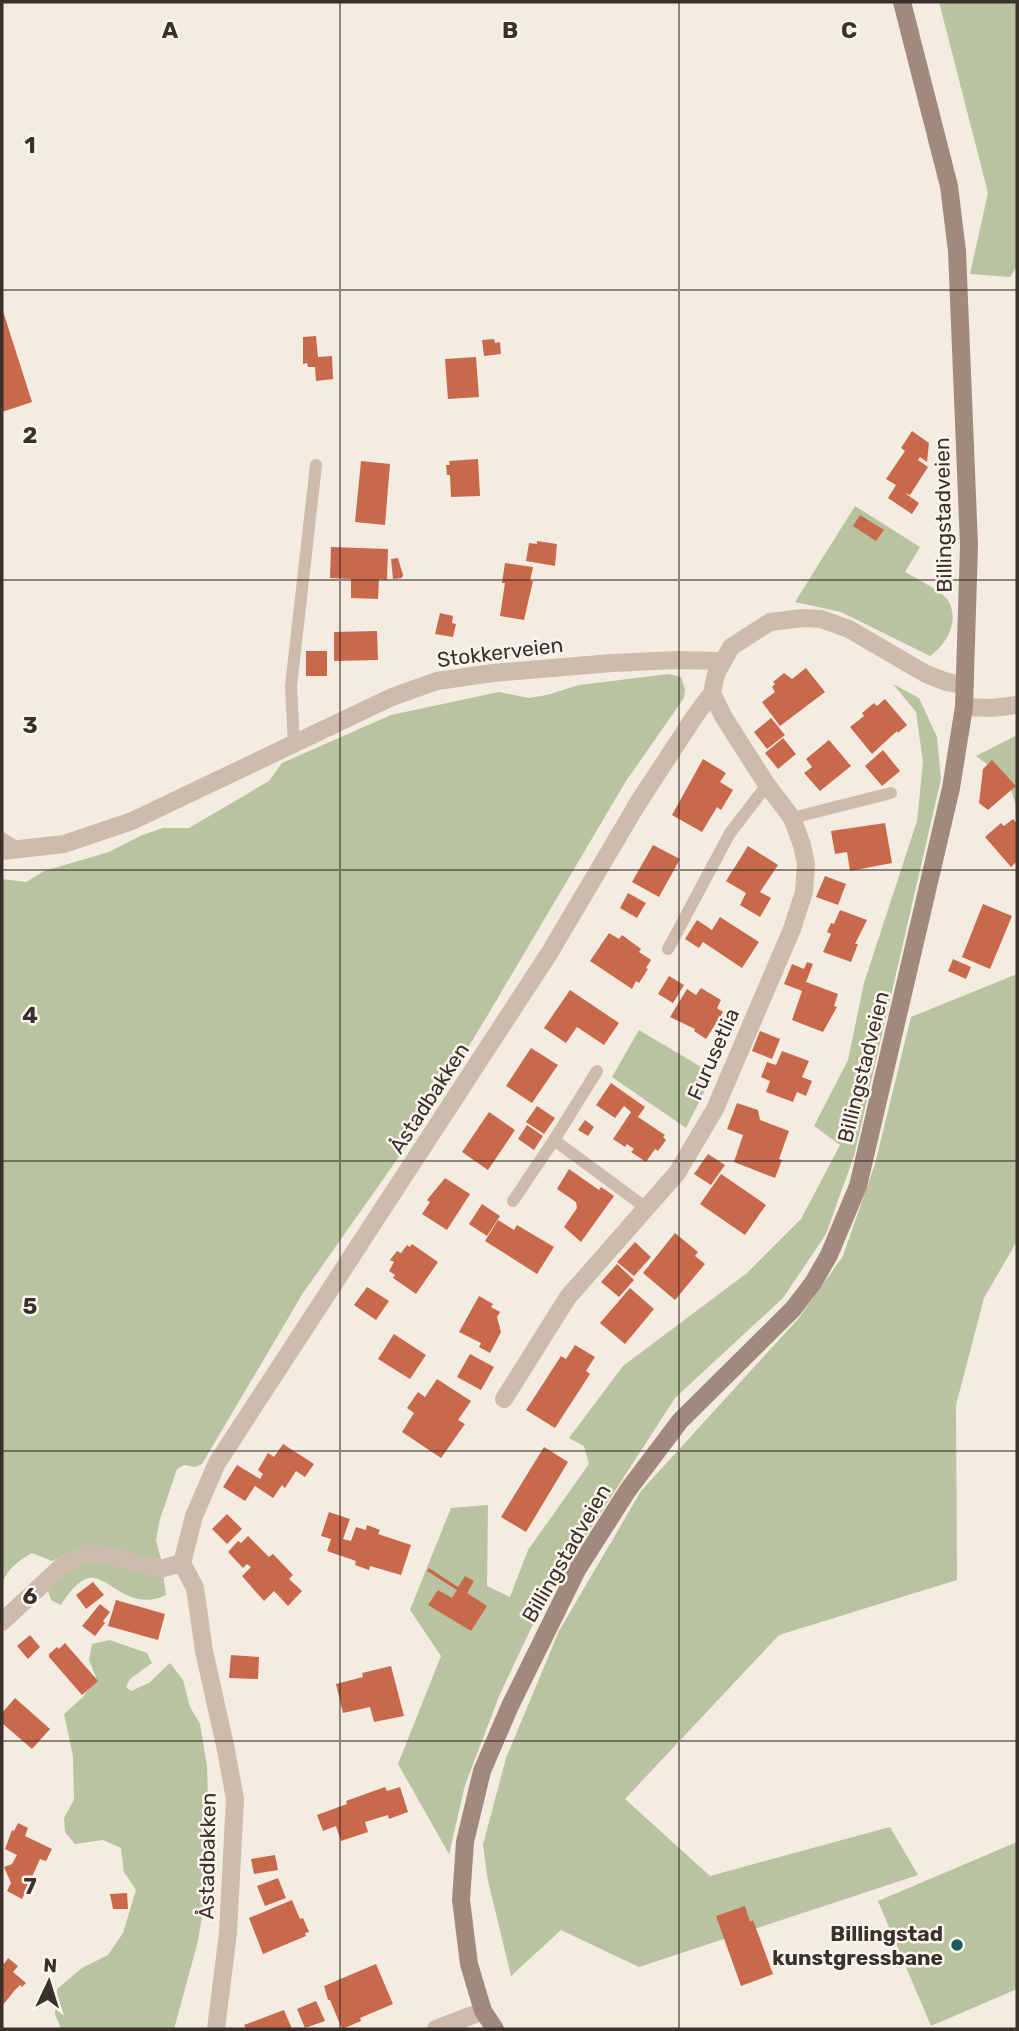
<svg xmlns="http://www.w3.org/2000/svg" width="1019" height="2031" viewBox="0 0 1019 2031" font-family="Rubik,sans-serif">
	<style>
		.green { fill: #b8c4a0 }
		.building { fill: #c8694b }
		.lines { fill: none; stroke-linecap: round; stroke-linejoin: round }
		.lane { stroke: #cdbbac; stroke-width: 12 }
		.street { stroke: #cdbbac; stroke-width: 18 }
		.secondary { stroke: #a18a7d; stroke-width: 18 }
		.grid { fill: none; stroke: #3b302b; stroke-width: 2; stroke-opacity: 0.55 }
		.poi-dot { fill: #1f5a5e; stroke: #fbf5ee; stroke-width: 2.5 }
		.labels { text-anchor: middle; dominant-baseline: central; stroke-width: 5; stroke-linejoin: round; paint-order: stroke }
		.street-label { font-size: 21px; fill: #3b302b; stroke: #fbf5ee }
		.poi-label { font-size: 21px; font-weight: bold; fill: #3b302b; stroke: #fbf5ee; text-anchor: end }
		.grid-label { font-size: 23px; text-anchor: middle; font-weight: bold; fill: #3b302b; stroke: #fbf5ee; stroke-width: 5; stroke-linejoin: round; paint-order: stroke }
	</style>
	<rect width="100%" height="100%" fill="#f4ebe1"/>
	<!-- green -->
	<g class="green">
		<polygon points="939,2 1017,2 1017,266 1010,277 970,274 988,193"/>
		<path d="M855,506L920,547L905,572C915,578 940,590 947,599C961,619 947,644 930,656L841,612L795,602Z"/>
		<path d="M669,674L681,677L685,689L684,698L626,781L483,1023L410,1141L303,1293L202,1464L195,1467L184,1465L177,1469L160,1519L156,1540L161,1559L166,1595C128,1613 108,1574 89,1578C77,1581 67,1595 61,1605L51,1600L48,1591C55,1578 65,1576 77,1566L76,1556L68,1554L52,1561L32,1553C19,1560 6,1570 2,1584V879L26,882L44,871L109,852L140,836L163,828H189L269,781L282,763L391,715L499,692L529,698L547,695L579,685Z"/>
		<polygon points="893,684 919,698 937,737 941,779 854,1156 826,1234 783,1298 675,1398 545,1599 500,1694 465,1785 449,1854 398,1764 441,1656 410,1610 451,1508 488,1505 487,1586 510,1597 528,1550 589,1464 584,1446 569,1438 623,1366 747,1273 801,1219 840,1145 814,1126 848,1060 864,983 917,821 923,762 916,712"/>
		<polygon points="1017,735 1017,808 1007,779 976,756"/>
		<polygon points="1017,974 1017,1241 984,1298 956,1405 957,1580 779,1635 625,1799 710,1876 890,1827 918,1875 639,1967 561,1930 511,1976 488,1881 483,1845 506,1758 559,1631 641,1491 799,1318 843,1256 875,1164 911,1017"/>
		<polygon points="639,1030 713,1074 686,1128 612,1077"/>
		<polygon points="110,1640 147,1653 152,1663 130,1679 126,1687 131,1691 149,1683 170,1663 183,1680 190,1707 200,1724 207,1767 209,1828 206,1892 198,1941 174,2029 61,2029 55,2014 57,1989 82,1968 108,1955 123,1933 136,1890 124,1872 121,1848 103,1840 75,1844 65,1832 64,1818 74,1800 73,1756 64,1714 83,1697 96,1677 89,1660 92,1644"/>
		<polygon points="1017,1842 1017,1989 931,2026 878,1901"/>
	</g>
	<!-- building -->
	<g class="building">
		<polygon points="2,308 32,402 2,412"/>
		<polygon points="316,336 318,357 332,356 333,379 316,381 315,367 308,367 307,363 303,364 303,337"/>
		<polygon points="494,339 495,343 500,342 501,354 484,356 482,340"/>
		<polygon points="476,357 479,397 448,399 445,359"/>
		<polygon points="912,431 929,443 927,462 920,457 918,460 928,467 910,495 905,493 919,503 912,514 888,498 896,485 886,479 905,451 901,448"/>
		<polygon points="478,459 480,496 451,497 450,475 447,475 446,465 450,465 449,461"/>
		<polygon points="361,461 390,464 385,525 355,522"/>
		<polygon points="860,515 884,530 876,541 853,526"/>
		<polygon points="537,541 557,544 555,566 526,561 529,543 537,544"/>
		<polygon points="331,547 388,549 387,580 379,579 378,599 351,598 351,579 330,578"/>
		<polygon points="398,558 403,575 402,578 393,579 391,559"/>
		<polygon points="505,563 533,567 530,581 533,581 524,620 500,616 505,583 502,583"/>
		<polygon points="440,613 453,616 452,623 456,624 453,637 435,634"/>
		<polygon points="377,631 378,660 334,661 334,632"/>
		<rect x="306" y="651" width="21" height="25"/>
		<polygon points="806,668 825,692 780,726 762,702 775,692 772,687 775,684 773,682 784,673 792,679"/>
		<polygon points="885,699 907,725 898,733 897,731 872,754 850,727 864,716 862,713 874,703 877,706"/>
		<polygon points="771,718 785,735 767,749 754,732"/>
		<polygon points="783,738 796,754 778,769 765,753"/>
		<polygon points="829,740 851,766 820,791 804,773 812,767 806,759"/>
		<polygon points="883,750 900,771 882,786 865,766"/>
		<polygon points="703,759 726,773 720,782 733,790 721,810 717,807 702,832 672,815"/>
		<polygon points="992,760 1016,786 988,810 979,803 983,769"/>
		<polygon points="1013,819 1017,824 1017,861 1011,867 985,837 1001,823 1004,826"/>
		<polygon points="885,823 892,863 850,871 847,852 835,854 831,831"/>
		<polygon points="653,845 680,859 659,897 632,882"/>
		<polygon points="748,846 778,865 760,892 771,898 760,917 740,905 746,893 726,881"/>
		<polygon points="825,876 846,884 838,905 816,897"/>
		<polygon points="628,893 646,903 637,918 620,908"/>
		<polygon points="983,904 1012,916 990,969 962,957"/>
		<polygon points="840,910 867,920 855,944 858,944 851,962 823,952 831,934 827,932 831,923 834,924"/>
		<polygon points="720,917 759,942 742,968 703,942 699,948 685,939 697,920 712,930"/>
		<polygon points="609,933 619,939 622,935 641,949 639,952 651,960 646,968 648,969 639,983 636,981 632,989 590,961"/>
		<polygon points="953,959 971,967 966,979 948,971"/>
		<polygon points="807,962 813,964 806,982 838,994 834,1006 837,1007 823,1032 792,1020 802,991 784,984 792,964 804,969"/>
		<polygon points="669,976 684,985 673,1003 658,994"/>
		<polygon points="701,988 721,1000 717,1008 723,1012 706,1039 694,1031 695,1029 670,1017 687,989 696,995"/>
		<polygon points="570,990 619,1023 604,1045 577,1027 566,1043 544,1028"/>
		<polygon points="760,1031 780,1039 772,1059 752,1051"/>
		<polygon points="531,1048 558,1065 532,1103 506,1086"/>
		<polygon points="782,1051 809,1061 802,1077 812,1081 806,1096 797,1092 793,1102 766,1092 770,1081 761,1077 767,1062 776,1065"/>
		<polygon points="611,1083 645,1107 638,1117 665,1135 663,1137 666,1140 658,1151 655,1149 646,1162 631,1152 634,1149 627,1144 625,1147 613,1139 631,1112 624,1106 615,1118 596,1105"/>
		<polygon points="737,1103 758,1110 760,1120 789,1131 779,1159 782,1160 775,1178 734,1162 743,1135 727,1129"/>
		<polygon points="537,1106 555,1118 544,1134 526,1122"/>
		<polygon points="489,1112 515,1130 488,1170 462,1152"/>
		<polygon points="585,1120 594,1127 588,1136 578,1130"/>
		<polygon points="527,1125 543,1136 534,1150 518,1139"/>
		<polygon points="708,1154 725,1165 711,1185 694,1174"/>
		<polygon points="569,1169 599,1190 601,1187 614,1196 581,1242 564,1227 577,1208 576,1202 557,1189"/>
		<polygon points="721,1174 766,1205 745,1235 700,1204"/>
		<polygon points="445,1178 470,1194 447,1230 422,1214 430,1202 427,1200"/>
		<polygon points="482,1204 500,1216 487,1236 469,1224"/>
		<polygon points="498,1220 514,1230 517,1225 554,1247 537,1274 485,1241"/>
		<polygon points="675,1233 698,1252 695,1256 705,1264 675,1300 643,1273"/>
		<polygon points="635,1242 651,1257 634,1276 617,1262"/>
		<polygon points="412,1244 438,1262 416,1294 393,1278 395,1275 389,1271 394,1262 390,1260 397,1251 401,1253 407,1245 410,1247"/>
		<polygon points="617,1264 634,1280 619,1297 601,1282"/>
		<polygon points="367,1287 389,1301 376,1320 354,1305"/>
		<polygon points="630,1288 654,1309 625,1344 600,1323"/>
		<polygon points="479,1296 493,1304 491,1307 500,1312 497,1317 501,1332 490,1353 479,1347 481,1343 459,1332"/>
		<polygon points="394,1334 426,1355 410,1379 378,1359"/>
		<polygon points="575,1345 595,1357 586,1371 590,1374 555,1428 526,1410 561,1356 566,1359"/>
		<polygon points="470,1354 494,1367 481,1390 457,1377"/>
		<polygon points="437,1379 471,1401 458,1420 465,1424 441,1458 402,1432 414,1413 407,1408 418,1392 425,1397"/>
		<polygon points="283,1444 314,1464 305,1477 296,1471 285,1488 282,1485 273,1498 255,1486 245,1501 223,1487 237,1465 260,1479 263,1474 258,1470 268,1453 274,1457"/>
		<polygon points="544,1447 568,1462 526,1532 501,1517"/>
		<polygon points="329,1512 350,1519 343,1539 351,1541 356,1527 366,1530 367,1525 380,1530 378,1534 411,1545 401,1575 370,1566 369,1570 355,1565 356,1561 327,1551 331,1539 321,1536"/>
		<polygon points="227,1514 242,1529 227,1544 212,1529"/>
		<polygon points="248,1536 269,1557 273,1554 293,1575 289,1579 302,1591 288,1606 274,1591 264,1601 242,1576 251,1567 247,1564 243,1568 228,1552 238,1541 241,1543"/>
		<polygon points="429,1568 458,1587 465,1576 474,1581 467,1593 487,1606 471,1631 428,1605 438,1590 452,1598 457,1590 427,1571"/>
		<polygon points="93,1582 104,1595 86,1609 76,1595"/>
		<polygon points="116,1600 165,1614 158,1640 108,1626"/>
		<polygon points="100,1604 110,1612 103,1621 105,1623 95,1636 82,1626"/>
		<polygon points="30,1635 40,1647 28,1659 17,1646"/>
		<polygon points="65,1643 98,1681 82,1695 49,1657 49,1654 57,1647 59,1649"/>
		<polygon points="231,1655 259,1657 258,1679 229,1678"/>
		<polygon points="391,1666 404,1716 374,1722 370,1707 343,1713 336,1684 363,1677 362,1673"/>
		<polygon points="15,1698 50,1729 32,1749 2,1723 2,1713"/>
		<polygon points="385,1787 387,1791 400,1787 408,1812 389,1819 388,1815 365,1822 368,1832 341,1841 336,1826 323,1831 317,1815 347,1804 346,1801"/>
		<polygon points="18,1823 28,1828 25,1836 52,1849 46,1861 40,1859 22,1899 7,1891 11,1883 4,1867 12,1864 17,1855 5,1849 12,1830 14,1831"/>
		<polygon points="275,1855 278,1870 254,1874 251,1859"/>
		<polygon points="278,1878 286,1898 265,1906 257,1886"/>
		<polygon points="127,1893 128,1909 113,1909 110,1894"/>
		<polygon points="292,1900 300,1919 303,1918 309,1932 305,1933 306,1936 263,1954 249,1918"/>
		<polygon points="745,1906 750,1922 753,1920 773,1974 741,1986 716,1916"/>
		<polygon points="8,1958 18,1966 13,1972 26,1983 22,1987 20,1985 15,1990 2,2006 2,1962 4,1964"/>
		<polygon points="376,1964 393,2004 360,2018 361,2021 342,2029 330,2000 328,2000 324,1986"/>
		<polygon points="316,2001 325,2021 305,2028 297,2009"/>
		<polygon points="284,2010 292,2029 246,2029 244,2025"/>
	</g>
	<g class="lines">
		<!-- lane -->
		<g class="lane">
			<polyline points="294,745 291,686 316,465"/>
			<polyline points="792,818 891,793"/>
			<polyline points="2,838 19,849"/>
			<polyline points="668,949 730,833 767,785"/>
			<polyline points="597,1071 554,1140 645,1207"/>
			<polyline points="513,1201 554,1140"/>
		</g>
		<!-- street -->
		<g class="street">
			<polyline points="964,707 992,708 1017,705"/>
			<polyline points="2,851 64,844 132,821 392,697 437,681 493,673 612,663 677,660 722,661"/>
			<polyline points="504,1399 568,1297 677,1173 715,1109 792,929 804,892 806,864 802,845 792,818 767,785 723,716 712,693"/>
			<polyline points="2,1622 61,1567 87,1554 106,1555 160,1569 182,1563"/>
			<polyline points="216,2029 228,1933 235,1799 226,1750 204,1651 195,1588 182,1563 194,1516 217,1463 550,952 638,803 695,716 712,693 716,674 731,647 770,622 803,618 821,619 849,629 926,674 947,682 965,685"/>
			<polyline points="436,2029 483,2011"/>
		</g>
		<!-- secondary -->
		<polyline class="secondary" points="495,2029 483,2011 469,1964 461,1900 465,1842 482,1771 510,1706 577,1570 628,1490 680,1421 793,1309 813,1283 829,1255 858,1186 951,788 964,707 969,545 957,251 949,186 902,2"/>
	</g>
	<!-- grid -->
	<path class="grid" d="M340,2V2029M679,2V2029M2,290H1017M2,580H1017M2,870H1017M2,1161H1017M2,1451H1017M2,1741H1017"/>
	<!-- markers -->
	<circle class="poi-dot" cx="957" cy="1945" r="7"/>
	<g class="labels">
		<!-- street labels -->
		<g class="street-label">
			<text transform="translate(943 515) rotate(-91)">Billingstadveien</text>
			<text transform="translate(500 652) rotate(-7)">Stokkerveien</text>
			<text transform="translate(713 1054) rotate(-66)">Furusetlia</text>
			<text transform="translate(863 1067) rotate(-76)">Billingstadveien</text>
			<text transform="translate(429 1098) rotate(-57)">Åstadbakken</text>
			<text transform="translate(566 1553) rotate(-60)">Billingstadveien</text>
			<text transform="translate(207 1856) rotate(-89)">Åstadbakken</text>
		</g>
		<!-- poi labels -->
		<g class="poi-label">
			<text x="943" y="1933">Billingstad<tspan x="943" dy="24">kunstgressbane</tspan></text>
		</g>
	</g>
	<g class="grid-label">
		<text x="170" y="38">A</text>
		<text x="510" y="38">B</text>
		<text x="849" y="38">C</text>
		<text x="30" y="153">1</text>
		<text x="30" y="443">2</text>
		<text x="30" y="733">3</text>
		<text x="30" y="1023">4</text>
		<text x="30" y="1314">5</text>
		<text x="30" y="1604">6</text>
		<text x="30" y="1894">7</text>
	</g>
	<!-- border -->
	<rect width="1019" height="2031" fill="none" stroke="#3b302b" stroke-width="7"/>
	<!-- north arrow -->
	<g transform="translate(49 1982) rotate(4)" stroke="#fbf5ee" stroke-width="5" paint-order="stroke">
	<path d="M0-5L12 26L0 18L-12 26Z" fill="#3b302b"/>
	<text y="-10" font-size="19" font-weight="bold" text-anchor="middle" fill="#3b302b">N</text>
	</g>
</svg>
